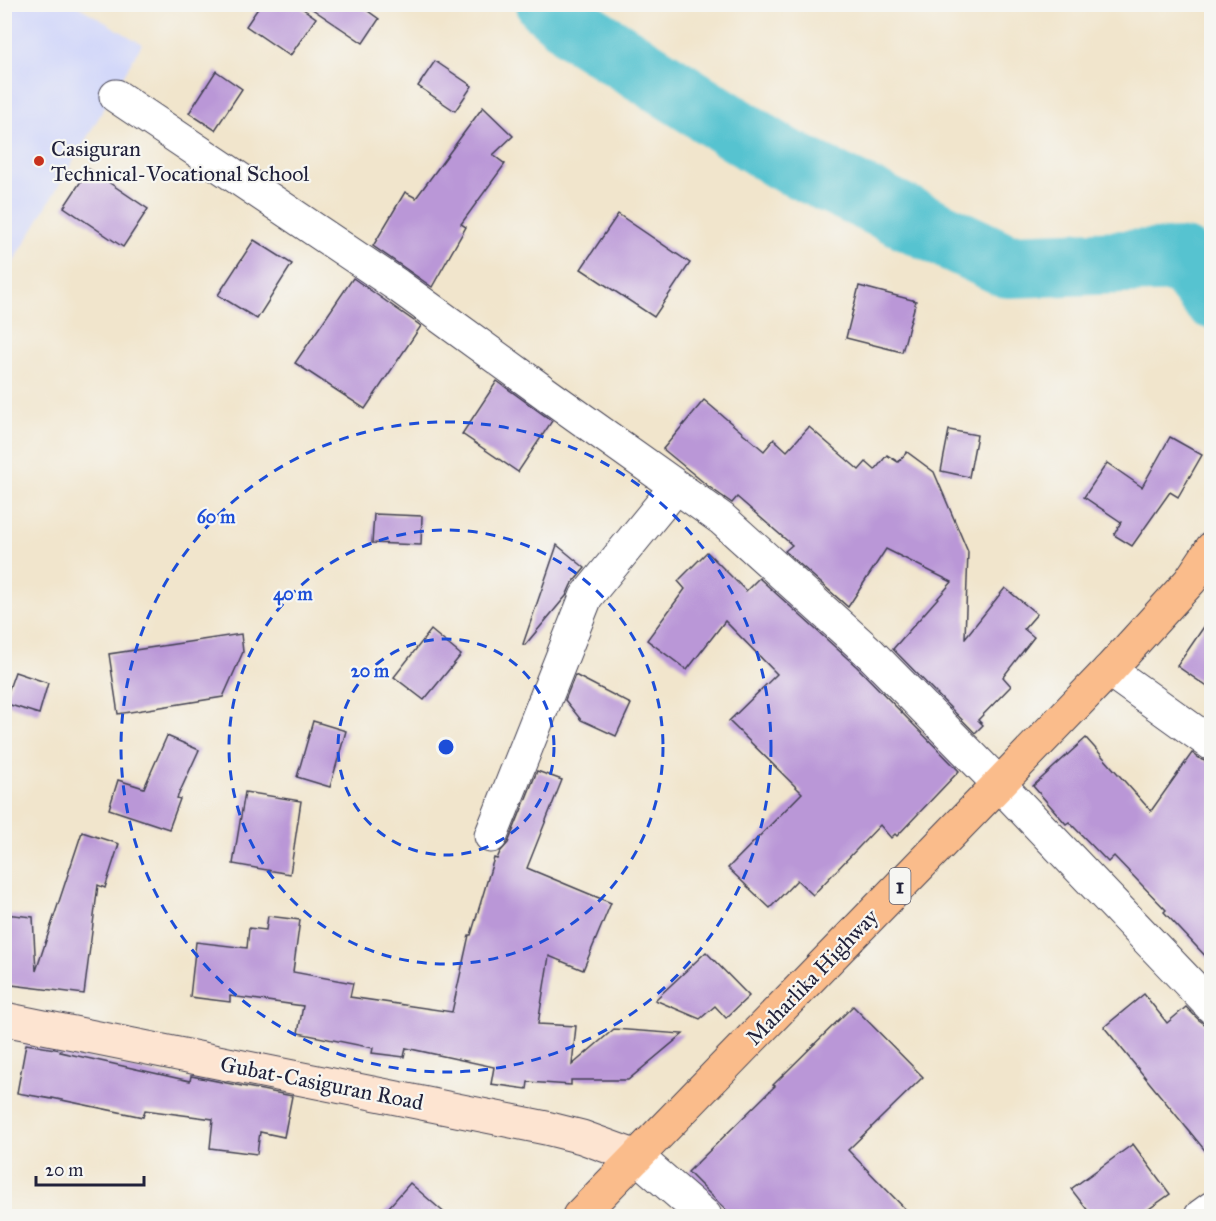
<svg xmlns="http://www.w3.org/2000/svg" width="1216" height="1221" viewBox="0 0 1216 1221" font-family="'IM FELL Great Primer',serif">
	<style>
		.built { fill: #d3d8f9 }
		.lines { fill: none; stroke-linecap: round; stroke-linejoin: round }
		.river { stroke: #57c3d0; stroke-width: 64 }
		.building { fill: #ba97d7 }
		.street-casing { stroke: #413f51; stroke-width: 35 }
		.secondary-casing { stroke: #413f51; stroke-width: 35 }
		.highway-casing { stroke: #413f51; stroke-width: 35 }
		.street { stroke: #fff; stroke-width: 33 }
		.secondary { stroke: #fde4d1; stroke-width: 33 }
		.highway { stroke: #fabc8b; stroke-width: 33 }
		.ring { fill: none; stroke: #1d4ed8; stroke-width: 3; stroke-dasharray: 10 8 }
		.poi-dot { fill: #c8321e; stroke: #f6f6f2; stroke-width: 2 }
		.labels { text-anchor: middle; dominant-baseline: central; stroke-width: 4.5; stroke-linejoin: round; paint-order: stroke }
		.shield { fill: #f6f6f2; stroke: #626272; stroke-width: 1.5 }
		.shield-label { font-size: 21px; font-weight: bold; fill: #22223b }
		.poi-label { font-size: 22px; fill: #22223b; stroke: #f6f6f2; text-anchor: start }
		.street-label { font-size: 22px; fill: #22223b; stroke: #f6f6f2 }
		.centre { fill: #1d4ed8; stroke: #f6f6f2; stroke-width: 3 }
		.ring-label { font-size: 18px; text-anchor: middle; font-weight: bold; fill: #1d4ed8; stroke: #f6f6f2; stroke-width: 4.5; stroke-linejoin: round; paint-order: stroke }
	</style>
	<rect width="100%" height="100%" fill="#f6f6f2"/>
	<filter id="ink" filterUnits="userSpaceOnUse"><feTurbulence type="fractalNoise" baseFrequency=".0167" numOctaves="2"/><feDisplacementMap in="SourceGraphic" scale="12" xChannelSelector="R" yChannelSelector="G"/><feConvolveMatrix kernelMatrix="1 2 1 2 8 2 1 2 1" color-interpolation-filters="sRGB"/></filter>
	<filter id="wash" filterUnits="userSpaceOnUse"><feTurbulence type="fractalNoise" baseFrequency=".008" numOctaves="4" result="noise"/><feDisplacementMap in="SourceGraphic" scale="24" xChannelSelector="R" yChannelSelector="G"/><feGaussianBlur stdDeviation="1.35" result="paint"/><feColorMatrix in="noise" values="0 0 0 0 0 0 0 0 0 0 0 0 0 0 0 0 0 1.4 0 .05"/><feComposite in="paint" operator="in"/></filter>
	<g filter="url(#wash)">
		<rect width="100%" height="100%" fill="#f1e5cc"/>
		<!-- built -->
		<polygon class="built" points="5,5 76,5 142,44 5,277"/>
		<g class="lines">
			<!-- river -->
			<polyline class="river" points="548,4 579,30 783,159 1008,266 1183,260 1212,297"/>
		</g>
		<g id="blocks">
			<!-- building -->
			<g class="building">
				<polygon points="261,4 296,4 316,18 290,56 246,26"/>
				<polygon points="305,4 358,4 379,19 363,43"/>
				<polygon points="435,61 472,86 455,111 418,86"/>
				<polygon points="216,71 242,89 215,130 189,113"/>
				<polygon points="483,107 513,136 493,155 505,164 461,224 466,227 432,287 373,246 405,192 416,198"/>
				<polygon points="89,169 148,209 123,247 64,207"/>
				<polygon points="618,214 690,263 654,317 581,269"/>
				<polygon points="254,240 292,264 257,319 218,295"/>
				<polygon points="353,278 421,326 365,409 295,363"/>
				<polygon points="859,286 916,301 902,352 846,338"/>
				<polygon points="497,381 552,421 518,472 462,434"/>
				<polygon points="704,400 764,451 774,439 787,451 809,427 859,470 866,462 875,470 887,455 898,462 907,452 934,472 968,552 965,638 1005,588 1037,614 1024,629 1034,637 1003,677 1011,686 978,720 983,725 975,733 893,649 952,582 886,549 848,607 785,551 792,545 737,497 732,503 708,486 663,449"/>
				<polygon points="949,430 977,435 969,477 941,471"/>
				<polygon points="1170,437 1202,455 1178,497 1170,492 1132,546 1114,535 1121,522 1084,497 1107,463 1142,487"/>
				<polygon points="374,514 422,516 421,545 372,543"/>
				<polygon points="557,545 585,568 571,585 566,596 525,645 523,644"/>
				<polygon points="707,552 746,591 759,578 857,667 959,771 897,836 895,834 891,838 880,825 813,895 797,880 770,908 728,868 802,793 729,721 777,674 725,621 687,670 647,640 685,589 678,581"/>
				<polygon points="1212,615 1212,690 1177,666"/>
				<polygon points="431,630 461,655 424,700 394,677"/>
				<polygon points="241,634 243,652 223,697 118,714 109,654"/>
				<polygon points="15,672 48,683 39,714 4,703"/>
				<polygon points="575,675 631,704 616,736 581,720 565,700"/>
				<polygon points="313,721 346,731 330,787 297,777"/>
				<polygon points="167,736 199,750 177,798 180,799 169,829 109,809 118,780 144,788"/>
				<polygon points="1086,738 1151,811 1192,753 1202,760 1212,763 1212,963 1164,912 1166,910 1114,856 1108,862 1069,822 1066,824 1033,786"/>
				<polygon points="537,771 562,780 527,868 611,903 583,970 549,956 538,1024 576,1026 572,1065 614,1029 683,1034 628,1080 571,1080 571,1085 528,1082 527,1089 491,1084 494,1067 406,1048 404,1057 372,1053 373,1048 298,1033 303,1006 230,996 230,1002 190,997 196,942 247,948 249,928 266,930 268,916 300,920 293,972 353,983 350,997 452,1012 469,935 471,935 494,858 497,859 500,852 508,843"/>
				<polygon points="245,792 301,801 290,874 233,864"/>
				<polygon points="82,832 119,844 105,888 98,885 84,994 4,984 4,914 33,917 36,971"/>
				<polygon points="706,952 749,996 726,1018 715,1006 700,1019 655,1000"/>
				<polygon points="1144,994 1167,1023 1186,1007 1199,1020 1206,1025 1212,1025 1212,1159 1104,1027"/>
				<polygon points="853,1006 923,1077 848,1150 912,1216 732,1216 688,1172 775,1086 773,1085"/>
				<polygon points="26,1044 61,1050 60,1052 190,1081 191,1076 292,1096 284,1137 260,1132 257,1154 210,1148 213,1119 145,1110 143,1117 52,1098 52,1099 17,1093"/>
				<polygon points="1133,1144 1170,1194 1139,1216 1092,1216 1071,1189"/>
				<polygon points="410,1183 448,1216 381,1216"/>
			</g>
		</g>
	</g>
	<g filter="url(#ink)">
		<use href="#blocks" fill-opacity="0" stroke="#413f51" stroke-width="1.5"/>
		<g class="lines">
			<!-- street casing -->
			<g class="street-casing">
				<g id="street">
					<polyline points="116,96 397,285 548,395 722,519 870,653 999,784 1212,1007"/>
					<polyline points="1109,670 1212,744"/>
					<polyline points="491,836 586,597 676,487"/>
					<polyline points="637,1157 705,1216"/>
					<polyline points="1201,1216 1212,1208"/>
				</g>
			</g>
			<!-- secondary casing -->
			<g class="secondary-casing">
				<polyline id="secondary" points="4,1019 546,1128 582,1137 637,1157"/>
			</g>
			<!-- highway casing -->
			<g class="highway-casing">
				<polyline id="highway" points="579,1216 999,784 1109,670 1190,581 1212,548"/>
			</g>
			<!-- street -->
			<use href="#street" class="street"/>
			<!-- secondary -->
			<use href="#secondary" class="secondary"/>
			<!-- highway -->
			<use href="#highway" class="highway"/>
		</g>
	</g>
	<!-- distance rings -->
	<g class="ring">
		<circle cx="446" cy="747" r="108"/>
		<circle cx="446" cy="747" r="217"/>
		<circle cx="446" cy="747" r="325"/>
	</g>
	<!-- markers -->
	<circle class="poi-dot" cx="39" cy="161" r="6"/>
	<g class="labels">
		<!-- shield labels -->
		<rect class="shield" x="889.5" y="868" width="21" height="36" rx="4.5"/>
		<g class="shield-label">
			<text x="900" y="886">1</text>
		</g>
		<!-- poi labels -->
		<g class="poi-label">
			<text x="51" y="148">Casiguran<tspan x="51" dy="25">Technical-Vocational School</tspan></text>
		</g>
		<!-- street labels -->
		<g class="street-label">
			<text transform="translate(812 977) rotate(-46)">Maharlika Highway</text>
			<text transform="translate(322 1083) rotate(11)">Gubat-Casiguran Road</text>
		</g>
	</g>
	<circle cx="446" cy="747" r="9" class="centre"/>
	<g class="ring-label">
		<text x="216" y="523">60 m</text>
		<text x="293" y="600">40 m</text>
		<text x="370" y="677">20 m</text>
	</g>
	<!-- margin -->
	<rect width="1216" height="1221" fill="none" stroke="#f6f6f2" stroke-width="24"/>
	<!-- scale -->
	<path d="M36 1176v9h108v-9" fill="none" stroke="#22223b" stroke-width="3"/>
	<text x="45" y="1176" font-size="18" fill="#22223b" stroke="#f6f6f2" stroke-width="4.5" paint-order="stroke">20 m</text>
</svg>
